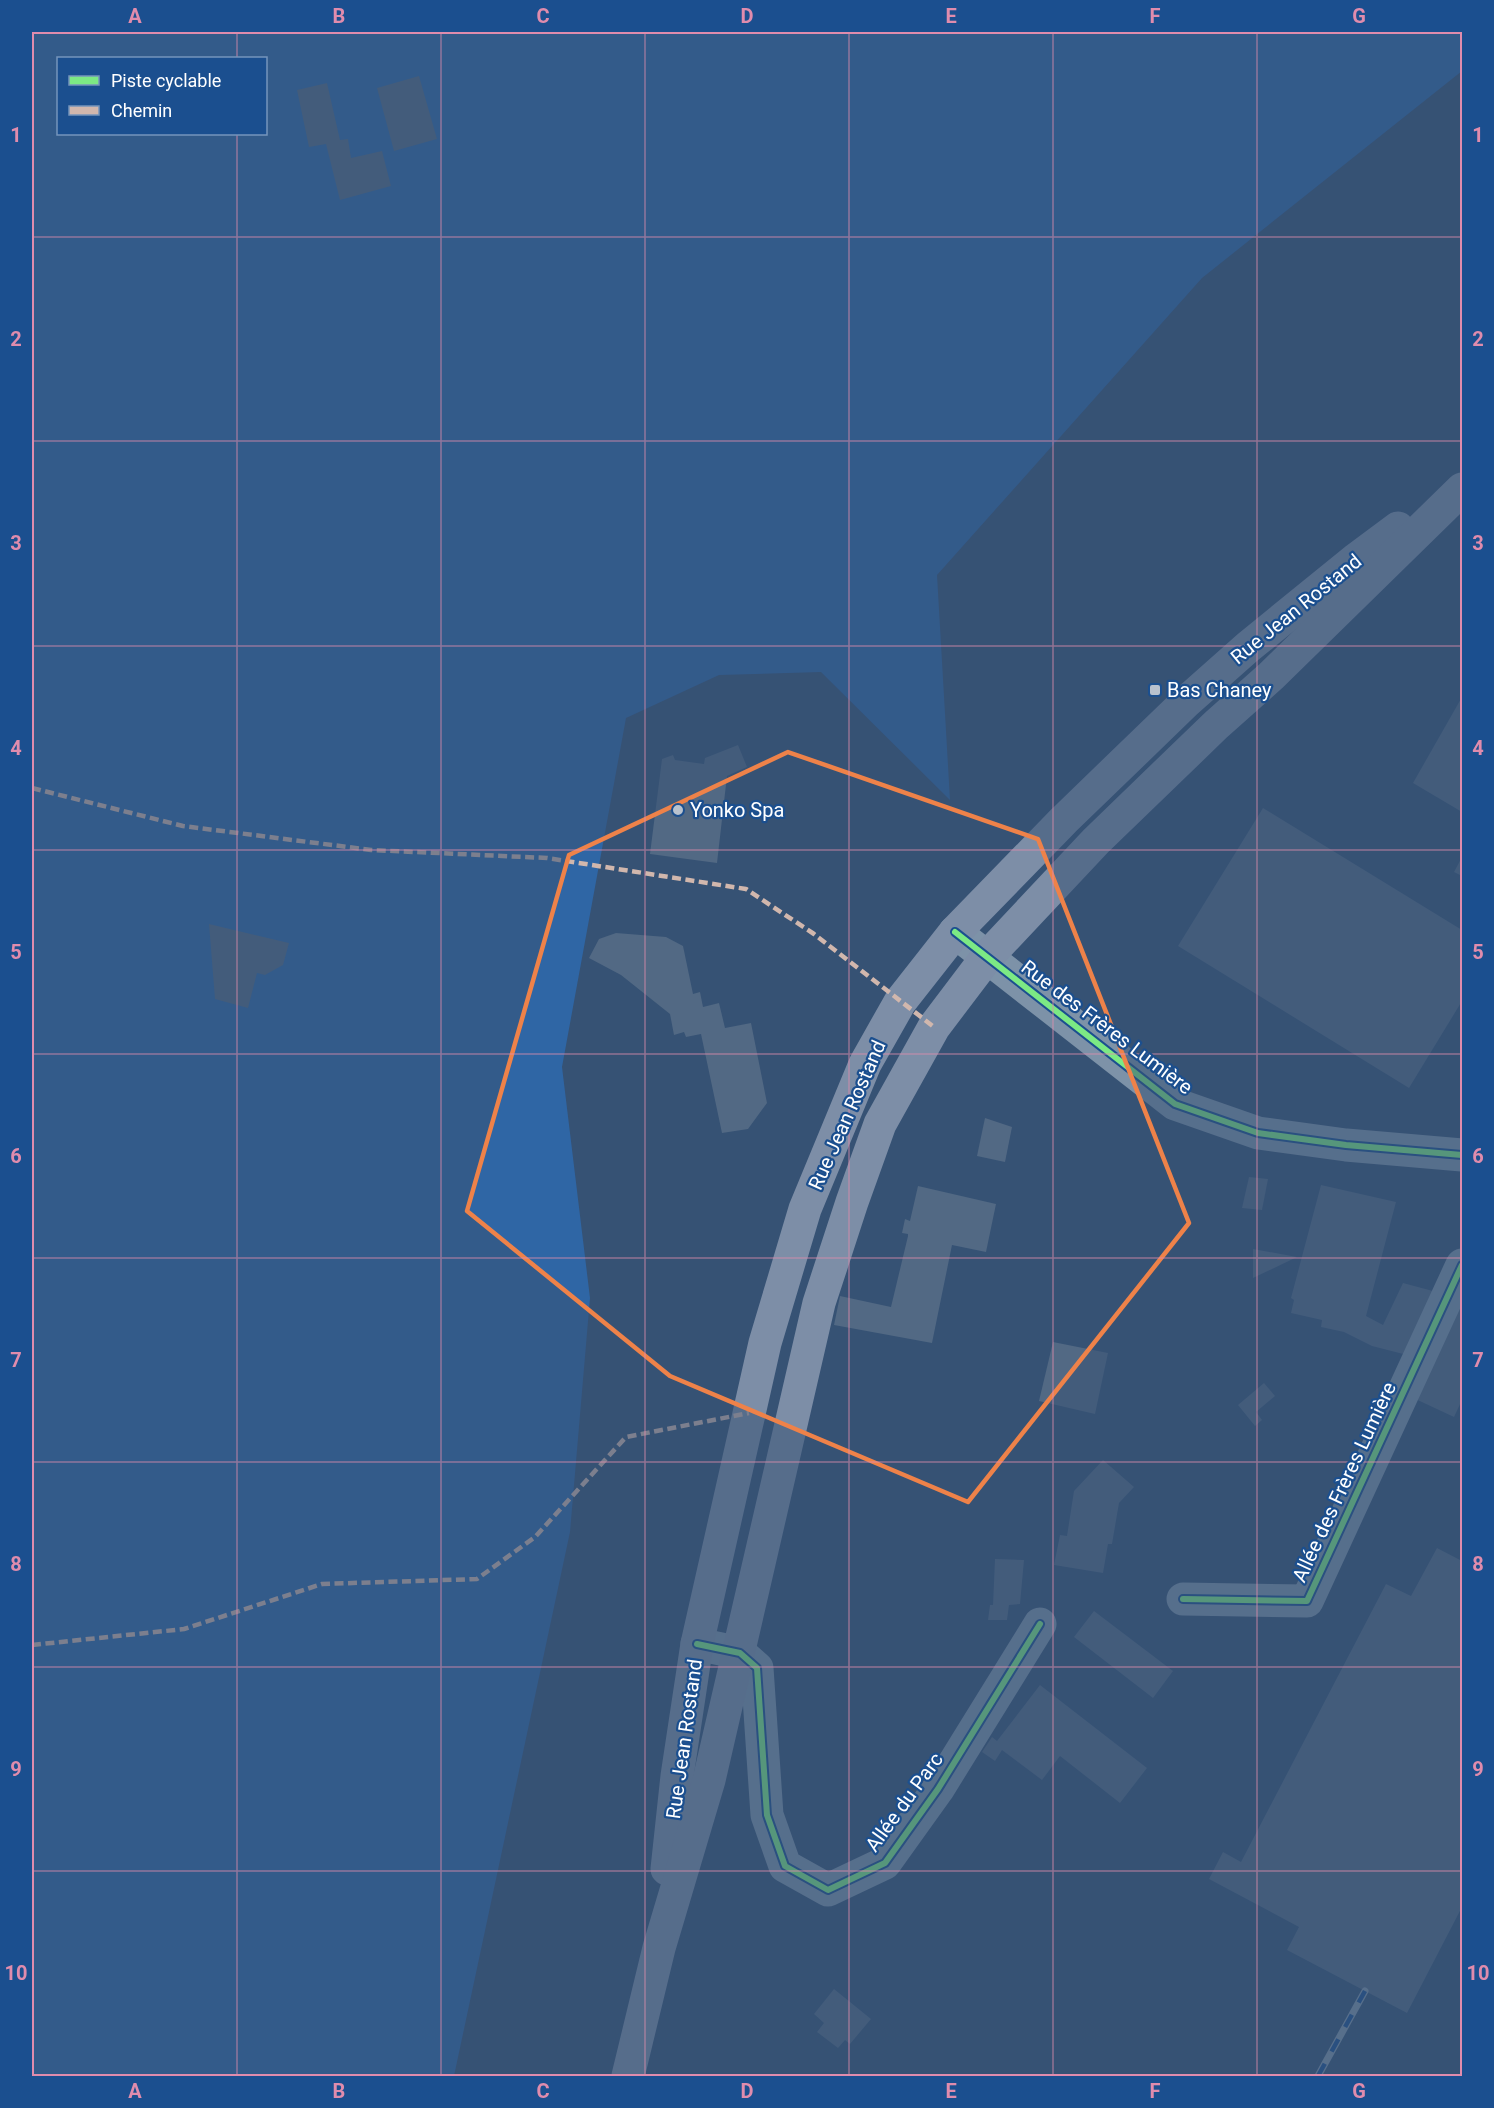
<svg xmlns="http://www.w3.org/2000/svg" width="1494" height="2108" viewBox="0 0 1494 2108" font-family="Roboto,sans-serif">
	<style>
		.green { fill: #2f66a5; fill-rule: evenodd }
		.building { fill: #526984 }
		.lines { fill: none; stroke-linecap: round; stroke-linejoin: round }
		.minor { stroke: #7d92a8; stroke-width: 33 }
		.major { stroke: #7d8ea7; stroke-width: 33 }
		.rail-casing { stroke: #7e92a7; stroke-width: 7 }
		.rail { stroke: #1b4f8f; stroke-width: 4.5; stroke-dasharray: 14; stroke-linecap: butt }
		.quiet { stroke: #d1b7ad; stroke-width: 4.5; stroke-dasharray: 9 4.5; stroke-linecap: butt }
		.cycleway-casing { stroke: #1b4f8f; stroke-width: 10 }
		.cycleway { stroke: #7ce984; stroke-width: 6 }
		.marked { fill: none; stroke: #ee8249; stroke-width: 4.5; stroke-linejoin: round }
		.grid { fill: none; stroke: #e08cad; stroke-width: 1.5; stroke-opacity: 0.55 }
		.poi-dot { fill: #b9c2ce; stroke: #1b4f8f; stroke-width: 2 }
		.labels { text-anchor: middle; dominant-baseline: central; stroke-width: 4.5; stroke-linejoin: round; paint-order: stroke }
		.street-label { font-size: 20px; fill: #fff; stroke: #1b4f8f }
		.poi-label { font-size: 20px; fill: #fff; stroke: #1b4f8f; text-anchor: start }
		.neatline { fill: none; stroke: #e08cad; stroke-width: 2 }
		.grid-label { font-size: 20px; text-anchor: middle; font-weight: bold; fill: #e08cad }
	</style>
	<rect width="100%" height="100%" fill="#365274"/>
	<!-- green -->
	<path class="green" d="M32,32H1462V71L1202,278L937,575L950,800L821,672L719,675L626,718L562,1067L590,1298L570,1532L454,2076H32ZM58,58H266V134H58Z"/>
	<!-- building -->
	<g class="building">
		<polygon points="419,76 437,139 394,151 377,88"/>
		<polygon points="327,83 340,140 348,139 351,158 382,151 391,186 340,200 326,144 309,147 297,90"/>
		<polygon points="1462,697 1462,812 1413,783"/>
		<polygon points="738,745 747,767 727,776 717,863 650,854 662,759 673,755 675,760 704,764 705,758"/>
		<polygon points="1263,808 1462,930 1462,1001 1409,1088 1178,946"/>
		<polygon points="1462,857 1462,876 1454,872"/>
		<polygon points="209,924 289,943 283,965 265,975 257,973 248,1008 215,999"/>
		<polygon points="616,933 666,937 683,946 693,994 700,992 703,1007 719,1003 725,1028 751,1023 767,1103 748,1129 722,1133 701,1034 686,1037 684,1032 674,1035 670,1014 621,975 589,958 599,939"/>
		<polygon points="985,1118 1012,1127 1005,1162 977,1156"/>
		<polygon points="1249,1177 1268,1179 1262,1210 1242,1208"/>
		<polygon points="1321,1185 1396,1202 1366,1316 1383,1325 1403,1283 1444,1294 1415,1357 1372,1346 1344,1332 1321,1327 1322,1320 1291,1313 1294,1300 1291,1298"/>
		<polygon points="918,1186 996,1204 986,1252 952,1245 932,1343 834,1325 840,1296 891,1307 908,1236 908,1234 902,1233 905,1219 910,1221"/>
		<polygon points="1253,1249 1297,1257 1253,1278"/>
		<polygon points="1462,1289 1462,1400 1454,1417 1409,1396"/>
		<polygon points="1053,1342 1108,1353 1095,1414 1039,1401"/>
		<polygon points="1264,1383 1275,1396 1256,1412 1262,1420 1255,1426 1238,1405"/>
		<polygon points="1103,1460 1134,1487 1119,1503 1112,1544 1108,1544 1103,1573 1054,1565 1060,1535 1067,1536 1074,1491"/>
		<polygon points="1437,1548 1462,1561 1462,1907 1407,2013 1287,1950 1299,1927 1209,1879 1223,1852 1241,1862 1386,1584 1411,1596"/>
		<polygon points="995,1559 1024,1560 1020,1604 1009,1605 1007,1620 988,1620 990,1605 993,1605"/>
		<polygon points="1094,1611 1173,1671 1153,1698 1074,1637"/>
		<polygon points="1040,1685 1147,1768 1120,1803 1060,1756 1042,1780 1002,1750 995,1761 982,1752 992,1737 997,1741"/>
		<polygon points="834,1989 871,2019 850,2044 845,2040 838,2048 817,2032 824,2023 814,2014"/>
	</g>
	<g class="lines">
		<!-- minor -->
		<g class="minor">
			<polyline points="955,932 1175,1104 1258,1133 1346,1145 1462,1155"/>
			<polyline points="1183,1599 1307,1601 1462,1265"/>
			<polyline points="697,1644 740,1653 757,1668 767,1815 785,1866 828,1890 885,1863 938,1789 1040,1624"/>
		</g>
		<!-- major -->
		<g class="major">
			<polyline points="667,1869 677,1776 697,1644 765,1343 805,1209 865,1064 900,1002 955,932 1064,820 1186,702 1248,647 1355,560 1398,528"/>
			<polyline points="628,2076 659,1948 709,1780 819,1303 852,1202 880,1124 934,1027 987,957 1096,841 1216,725 1271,676 1462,489"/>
		</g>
		<!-- rail casing -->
		<g class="rail-casing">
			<polyline id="rail" points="1318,2076 1365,1991"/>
		</g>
		<!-- rail -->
		<use href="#rail" class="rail"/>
		<!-- quiet -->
		<g class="quiet">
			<polyline points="32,788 183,826 371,850 547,858 746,889 814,934 934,1027"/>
			<polyline points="32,1645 184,1629 322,1584 477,1579 535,1537 626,1437 749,1413"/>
		</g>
		<!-- cycleway casing -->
		<g class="cycleway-casing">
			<g id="cycleway">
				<polyline points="955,932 1175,1104 1258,1133 1346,1145 1462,1155"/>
				<polyline points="1183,1599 1307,1601 1462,1265"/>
				<polyline points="697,1644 740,1653 757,1668 767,1815 785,1866 828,1890 885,1863 938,1789 1040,1624"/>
			</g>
		</g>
		<!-- cycleway -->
		<use href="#cycleway" class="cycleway"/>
	</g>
	<!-- marked area -->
	<path d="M0 0H1494V2108H0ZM788,752L1038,839L1189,1223L968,1502L670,1376L467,1211L569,855Z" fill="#365274" fill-opacity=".55" fill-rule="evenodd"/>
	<path class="marked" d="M788,752L1038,839L1189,1223L968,1502L670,1376L467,1211L569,855Z"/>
	<!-- grid -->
	<path class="grid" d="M237,32V58M441,32V2076M645,32V2076M849,32V2076M1053,32V2076M1257,32V2076M237,134V2076M32,237H1462M32,441H1462M32,646H1462M32,850H1462M32,1054H1462M32,1258H1462M32,1462H1462M32,1667H1462M32,1871H1462"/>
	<!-- markers -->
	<g class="poi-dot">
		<rect x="1149" y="684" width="12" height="12" rx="3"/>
		<circle cx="678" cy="810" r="6"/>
	</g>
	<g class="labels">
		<!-- street labels -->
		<g class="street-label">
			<text transform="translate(1296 609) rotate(-39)">Rue Jean Rostand</text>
			<text transform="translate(1107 1027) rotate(37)">Rue des Frères Lumière</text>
			<text transform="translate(847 1115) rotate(-66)">Rue Jean Rostand</text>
			<text transform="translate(1344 1482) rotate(-65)">Allée des Frères Lumière</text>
			<text transform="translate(684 1739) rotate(-82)">Rue Jean Rostand</text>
			<text transform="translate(904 1802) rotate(-54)">Allée du Parc</text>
		</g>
		<!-- poi labels -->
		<g class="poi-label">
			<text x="1167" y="690">Bas Chaney</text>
			<text x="690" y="810">Yonko Spa</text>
		</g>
	</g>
	<!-- border -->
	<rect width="1494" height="2108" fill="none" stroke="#1b4f8f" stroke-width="66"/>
	<!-- legend -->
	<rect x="57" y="57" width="210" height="78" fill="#1b4f8f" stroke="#7695bc" stroke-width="1.5"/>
	<rect x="69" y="76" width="30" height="9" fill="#7ce984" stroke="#7695bc" stroke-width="1.5"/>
	<text x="111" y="87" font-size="18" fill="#ffffff">Piste cyclable</text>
	<rect x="69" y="106" width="30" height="9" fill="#d1b7ad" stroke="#7695bc" stroke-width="1.5"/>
	<text x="111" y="117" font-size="18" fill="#ffffff">Chemin</text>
	<rect x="33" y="33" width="1428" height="2042" class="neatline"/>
	<g class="grid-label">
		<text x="135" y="23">A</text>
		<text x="339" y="23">B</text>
		<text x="543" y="23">C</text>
		<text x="747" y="23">D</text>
		<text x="951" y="23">E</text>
		<text x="1155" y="23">F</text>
		<text x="1359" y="23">G</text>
		<text x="16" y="142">1</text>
		<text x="1478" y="142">1</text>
		<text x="16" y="346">2</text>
		<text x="1478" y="346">2</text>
		<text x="16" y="550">3</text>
		<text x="1478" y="550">3</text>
		<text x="16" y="755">4</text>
		<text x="1478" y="755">4</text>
		<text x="16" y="959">5</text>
		<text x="1478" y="959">5</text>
		<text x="16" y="1163">6</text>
		<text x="1478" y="1163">6</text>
		<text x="16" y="1367">7</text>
		<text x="1478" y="1367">7</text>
		<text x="16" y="1571">8</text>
		<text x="1478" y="1571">8</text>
		<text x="16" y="1776">9</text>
		<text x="1478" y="1776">9</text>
		<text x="16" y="1980">10</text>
		<text x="1478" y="1980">10</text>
		<text x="135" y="2098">A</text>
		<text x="339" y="2098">B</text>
		<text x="543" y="2098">C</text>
		<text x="747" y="2098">D</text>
		<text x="951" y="2098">E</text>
		<text x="1155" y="2098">F</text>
		<text x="1359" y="2098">G</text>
	</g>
</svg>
